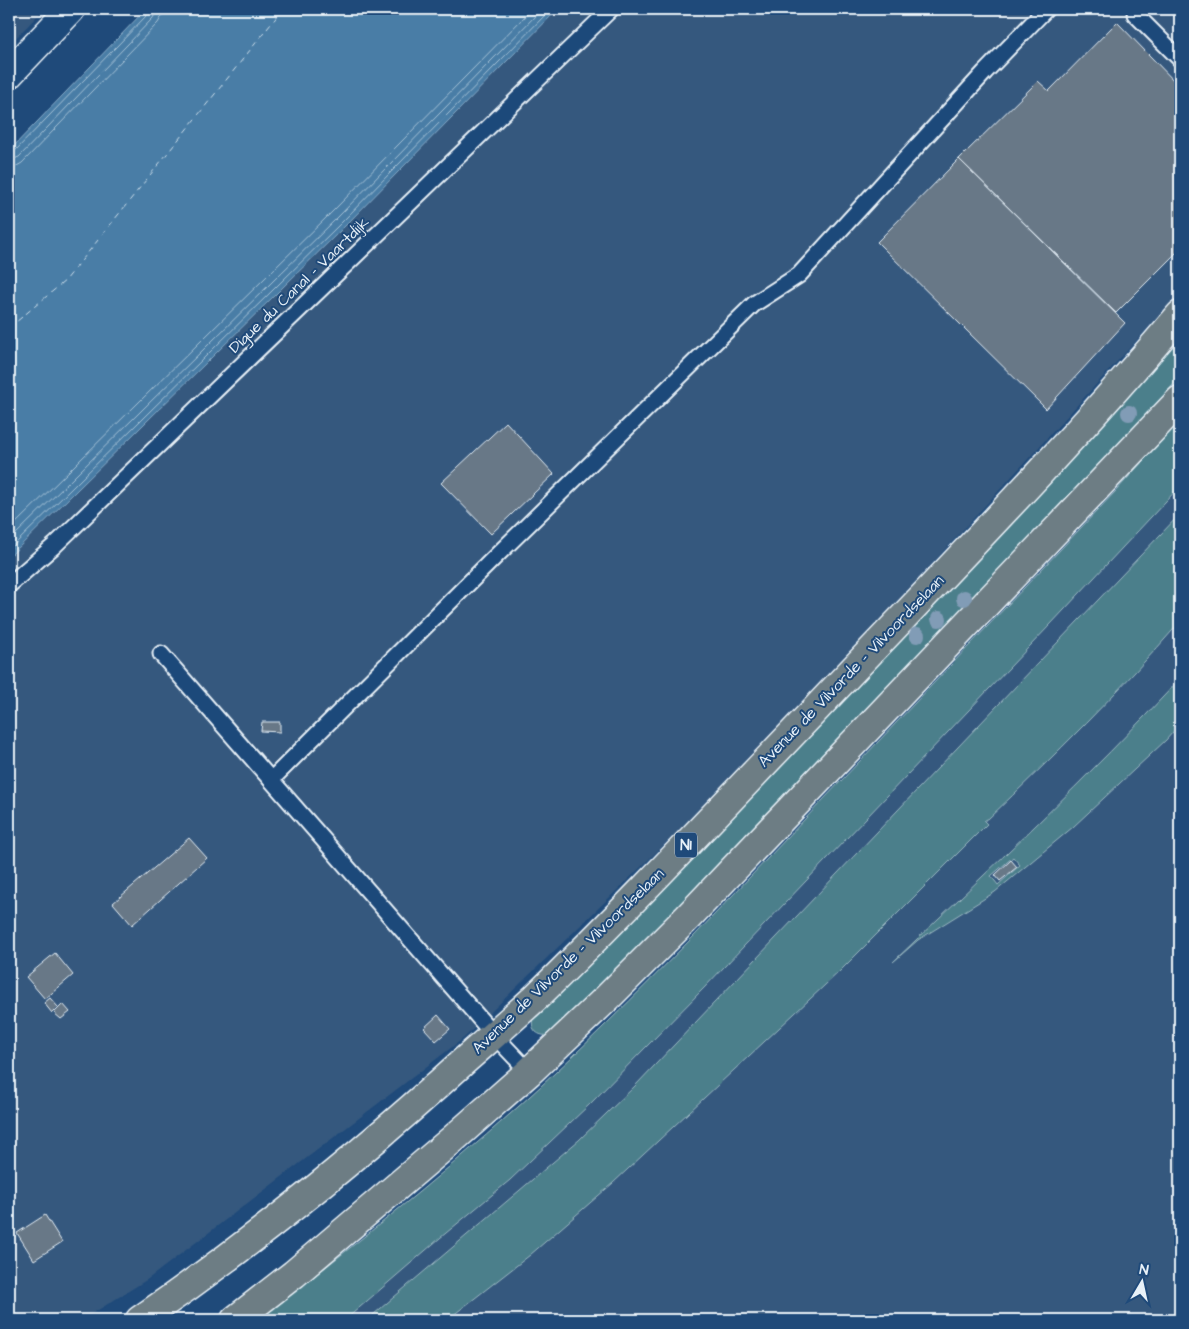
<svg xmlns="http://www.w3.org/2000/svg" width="1189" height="1329" viewBox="0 0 1189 1329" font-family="'Architects Daughter',sans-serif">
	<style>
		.built { fill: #35587e }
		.green { fill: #4c7f8b; stroke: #9ab8c2; fill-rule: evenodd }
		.water { fill: #487da6; stroke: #88abc7 }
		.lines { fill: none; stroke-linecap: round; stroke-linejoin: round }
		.shore { stroke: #a8c3d7; stroke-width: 1 }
		.ferry { stroke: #d0e0ec; stroke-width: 1; stroke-dasharray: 6 5; stroke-linecap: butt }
		.building { fill: #677887; stroke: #e8f1f8 }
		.service-casing { stroke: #e8f1f8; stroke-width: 19 }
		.secondary-casing { stroke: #e8f1f8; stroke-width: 31 }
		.primary-casing { stroke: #e8f1f8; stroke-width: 31 }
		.service { stroke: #1f4a7a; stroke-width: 15 }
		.secondary { stroke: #1f4a7a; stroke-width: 28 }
		.primary { stroke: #6d7d84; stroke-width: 28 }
		.tree { fill: #819cb6 }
		.labels { text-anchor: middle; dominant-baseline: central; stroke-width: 4; stroke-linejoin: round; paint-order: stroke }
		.shield { fill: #1f4a7a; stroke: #acbfd2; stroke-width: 1 }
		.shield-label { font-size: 15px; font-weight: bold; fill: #e8f1f8 }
		.street-label { font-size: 16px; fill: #e8f1f8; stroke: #1f4a7a }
	</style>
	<rect width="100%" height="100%" fill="#1f4a7a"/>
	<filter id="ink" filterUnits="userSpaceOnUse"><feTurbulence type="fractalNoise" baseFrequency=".02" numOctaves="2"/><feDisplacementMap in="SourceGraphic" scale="10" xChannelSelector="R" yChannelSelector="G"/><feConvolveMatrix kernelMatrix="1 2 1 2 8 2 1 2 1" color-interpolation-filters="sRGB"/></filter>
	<g filter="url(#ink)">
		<!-- built -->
		<g class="built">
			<polygon points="9,9 44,9 9,45"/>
			<polygon points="558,9 1180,9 1180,293 756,756 464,1038 148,1279 82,1320 9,1320 9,557 346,225"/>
			<polygon points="1180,420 1180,1320 256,1320 345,1252 465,1154 557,1071 646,985 695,935 1030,583 1115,492"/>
		</g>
		<!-- green -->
		<g class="green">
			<path d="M1180,333V377L1096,471L721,867L550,1035C538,1037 530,1030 533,1018Z"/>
			<path d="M1180,420V486L1050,625L704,988L590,1104L510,1180L440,1238L345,1320H256C346,1253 434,1182 518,1107C579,1052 637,994 695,935L1115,492Z"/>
			<path d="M1180,514V622C1120,691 1054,756 988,819H987L984,821L987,824L840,971L613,1183L530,1255L447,1320H367L579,1140L635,1086Z"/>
			<path d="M1180,679V724L1166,740L1073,827L995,892L918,940L893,962C990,869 1089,777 1180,679ZM1013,857L1020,865L998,885L991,876Z"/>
		</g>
		<!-- water -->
		<polygon class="water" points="146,9 558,9 346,225 9,557 9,151"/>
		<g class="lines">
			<!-- shore -->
			<g class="shore">
				<polyline points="9,154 14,152 148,14 149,9"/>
				<polyline points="9,160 14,159 19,157 153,18 155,14 156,9"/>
				<polyline points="9,167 15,167 22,163 158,23 162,16 163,9"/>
				<polyline points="9,530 332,212 532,9"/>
				<polyline points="9,541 338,217 542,9"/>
				<polyline points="9,550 342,222 551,9"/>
			</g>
			<!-- ferry -->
			<polyline class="ferry" points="9,328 66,280 283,9"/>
		</g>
		<!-- building -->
		<g class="building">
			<polygon points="1117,22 1180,87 1180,249 1116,313 959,159 1038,81 1049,91"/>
			<polygon points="959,159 1125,323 1046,409 877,242"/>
			<polygon points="506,422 554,474 491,534 441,483"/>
			<polygon points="262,722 280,722 280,732 261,731"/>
			<polygon points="189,838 207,858 132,925 113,903"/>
			<polygon points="1011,860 1017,867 1000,881 995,875"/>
			<polygon points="55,953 73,975 45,999 26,977"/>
			<polygon points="50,998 58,1007 52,1013 44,1003"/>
			<polygon points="63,1004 70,1012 61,1019 54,1013"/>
			<polygon points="438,1015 450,1029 436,1041 424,1028"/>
			<polygon points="45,1215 62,1242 34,1260 17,1233"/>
		</g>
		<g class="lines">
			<!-- service casing -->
			<g class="service-casing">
				<g id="service">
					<polyline points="1135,14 1180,59"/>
					<polyline points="9,585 55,545 611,9"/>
					<polyline points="161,654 494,1035 529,1072"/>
					<polyline points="271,780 494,558 754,304 799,275 985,72 1046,9"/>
				</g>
			</g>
			<!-- secondary casing -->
			<g class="secondary-casing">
				<polyline id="secondary" points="9,74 71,9"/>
			</g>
			<!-- primary casing -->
			<g class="primary-casing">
				<g id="primary">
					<path d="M140,1320C254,1242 362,1154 464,1061C488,1040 512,1019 535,998C631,905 722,807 814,711C938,580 1064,452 1180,315"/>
					<polyline points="235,1320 294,1274 453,1139 529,1072 607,998 688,917 1180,400"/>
				</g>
			</g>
			<!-- service -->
			<use href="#service" class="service"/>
			<!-- secondary -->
			<use href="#secondary" class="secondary"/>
			<!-- primary -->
			<use href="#primary" class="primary"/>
		</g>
		<!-- trees -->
		<g class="tree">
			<circle cx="1129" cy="413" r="8"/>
			<circle cx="964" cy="598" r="8"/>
			<circle cx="939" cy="619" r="8"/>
			<circle cx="917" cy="635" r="8"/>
		</g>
	</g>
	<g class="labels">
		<!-- shield labels -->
		<rect class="shield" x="675" y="832.5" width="22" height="25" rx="4"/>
		<g class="shield-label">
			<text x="686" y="845">N1</text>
		</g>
		<!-- street labels -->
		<g class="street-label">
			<text transform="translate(299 285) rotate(-44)">Digue du Canal - Vaartdijk</text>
			<text transform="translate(851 671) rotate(-46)">Avenue de Vilvorde - Vilvoordselaan</text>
			<text transform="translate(568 961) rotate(-44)">Avenue de Vilvorde - Vilvoordselaan</text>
		</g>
	</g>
	<!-- margin -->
	<rect width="1189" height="1329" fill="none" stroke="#1f4a7a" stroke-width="30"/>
	<rect x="15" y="15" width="1159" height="1299" fill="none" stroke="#e8f1f8" stroke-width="2" filter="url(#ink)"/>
	<!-- north arrow -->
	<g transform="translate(1142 1282) rotate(9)" stroke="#1f4a7a" stroke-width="4" paint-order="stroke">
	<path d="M0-4L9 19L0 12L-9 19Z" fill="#e8f1f8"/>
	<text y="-8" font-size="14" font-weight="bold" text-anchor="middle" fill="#e8f1f8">N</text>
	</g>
</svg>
